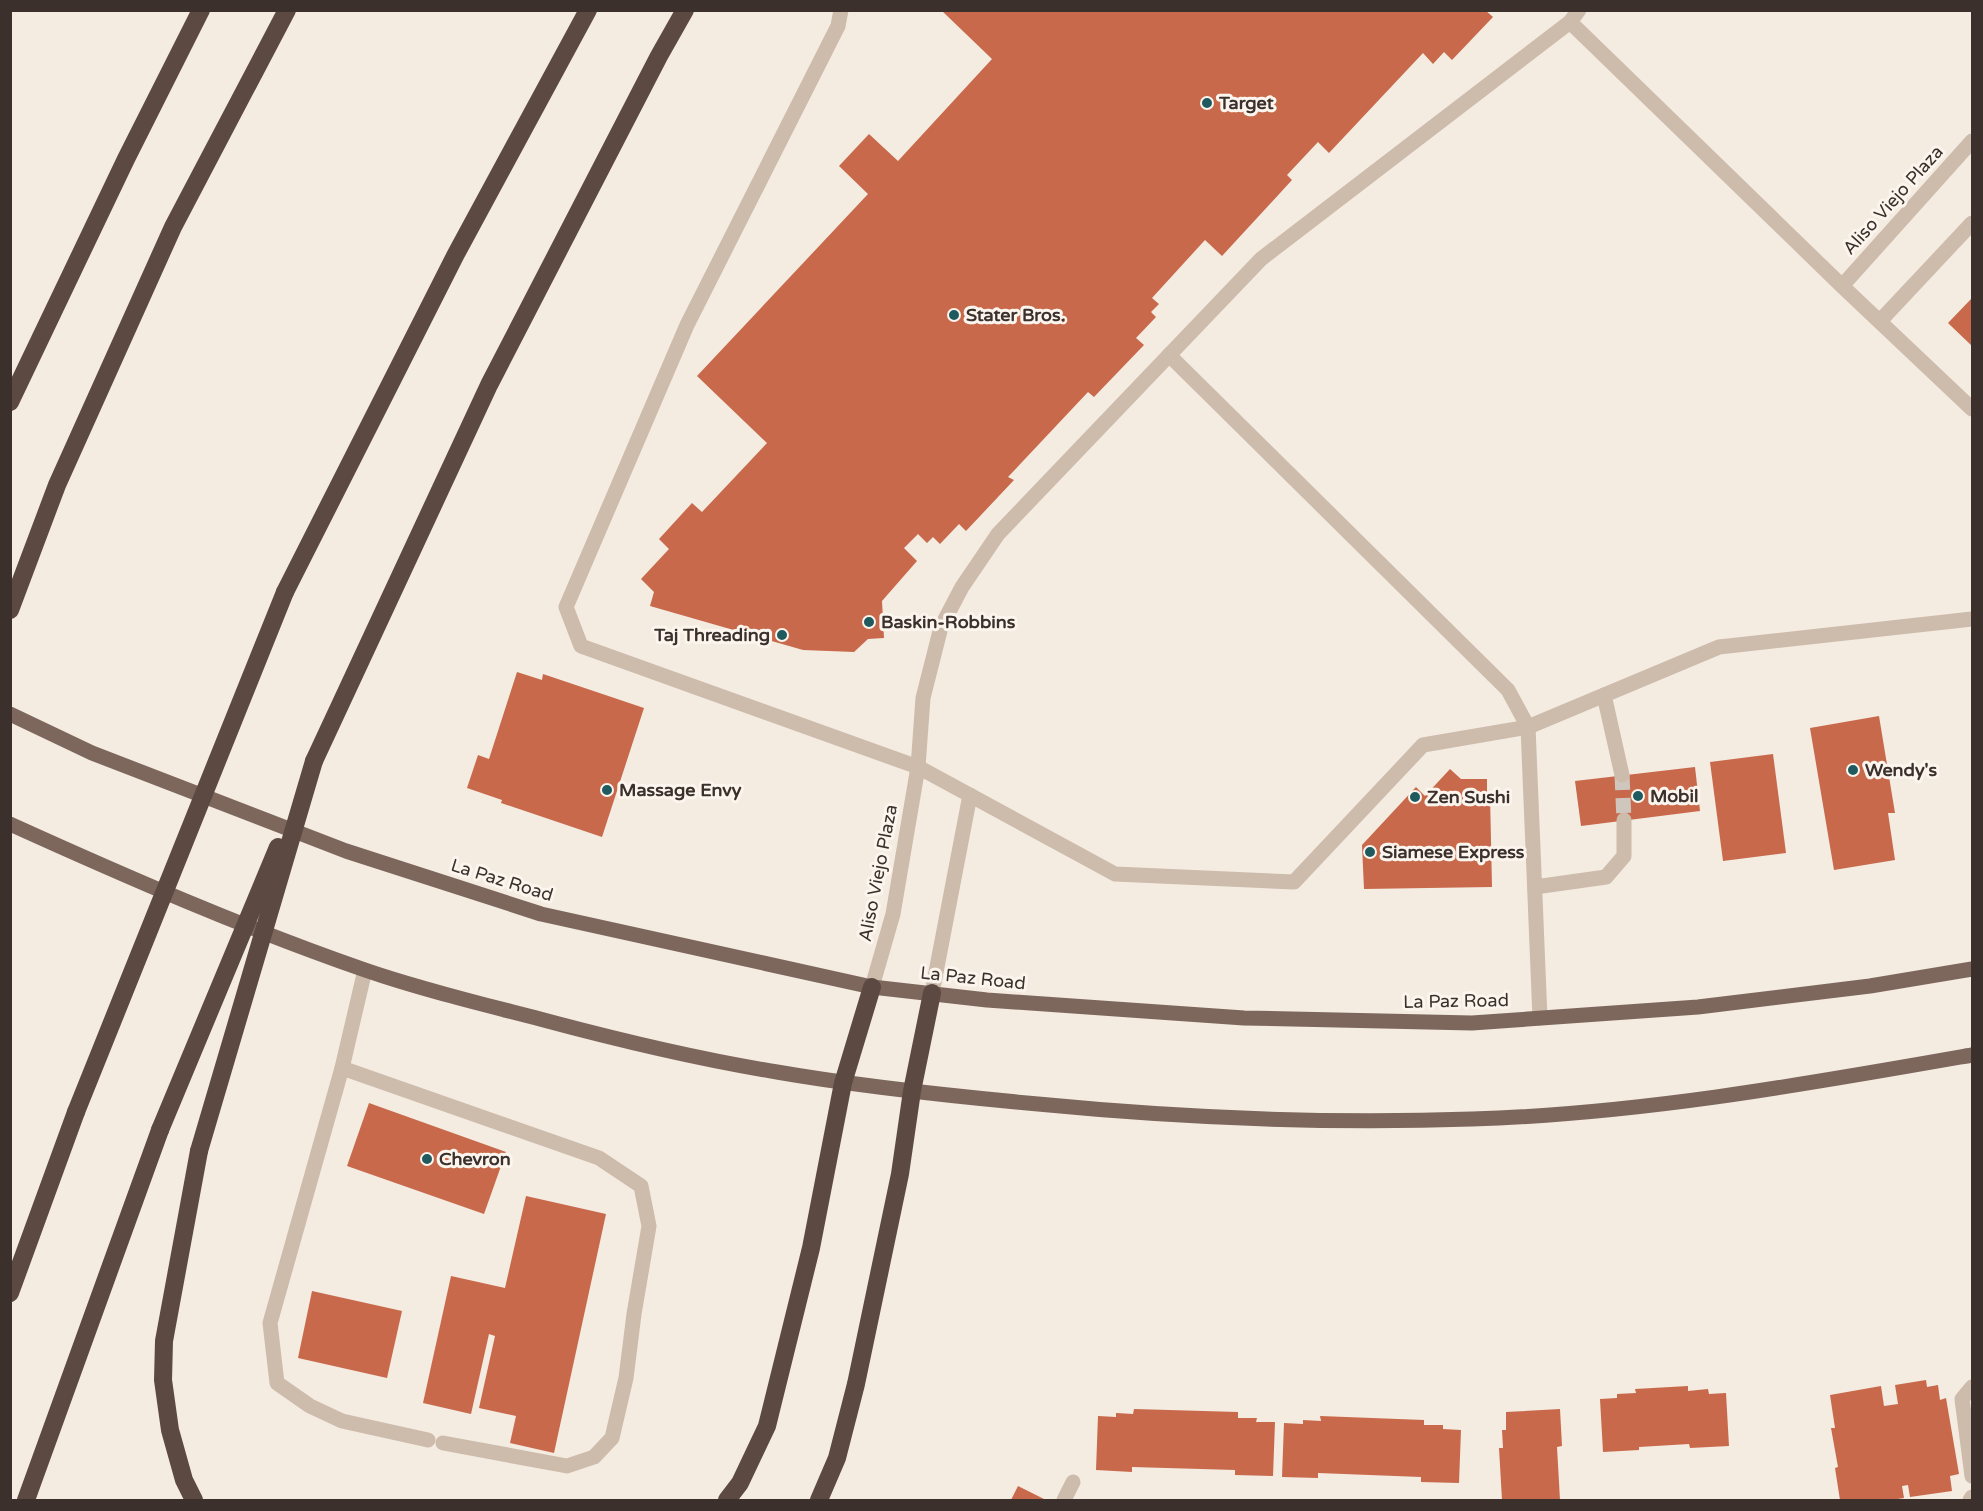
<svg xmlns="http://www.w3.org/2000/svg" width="1983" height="1511" viewBox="0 0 1983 1511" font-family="'Varela Round',sans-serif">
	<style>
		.building { fill: #c8694b }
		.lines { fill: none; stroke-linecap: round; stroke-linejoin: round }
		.minor-tunnel { stroke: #cfc6bd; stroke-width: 15; stroke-dasharray: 15 8; stroke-linecap: butt }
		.minor { stroke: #cdbbac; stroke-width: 15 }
		.major { stroke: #7d675c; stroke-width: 15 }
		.highway { stroke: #5c4a42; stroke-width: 18 }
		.highway-bridge { stroke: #5c4a42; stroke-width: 18 }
		.poi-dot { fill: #1f5a5e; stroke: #fbf5ee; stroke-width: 2 }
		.labels { text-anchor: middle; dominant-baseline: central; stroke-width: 6; stroke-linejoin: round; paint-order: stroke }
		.poi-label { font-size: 18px; font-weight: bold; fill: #3b302b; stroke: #fbf5ee; text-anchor: start }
		.street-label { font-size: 18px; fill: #3b302b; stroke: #fbf5ee }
	</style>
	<rect width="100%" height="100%" fill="#f4ebe1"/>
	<!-- building -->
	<g class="building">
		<polygon points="941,10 1485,10 1493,17 1452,60 1444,52 1433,64 1423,53 1329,153 1318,142 1287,175 1292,180 1222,256 1205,240 1152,298 1159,304 1151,312 1156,317 1136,338 1144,345 1094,397 1088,392 1008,477 1014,480 966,531 959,524 940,544 933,537 927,543 918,534 904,548 917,561 882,601 884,638 868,639 854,652 803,650 650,606 654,592 641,579 669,549 659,539 692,503 702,512 767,443 697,376 868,194 839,166 869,134 898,161 992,59"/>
		<polygon points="1972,298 1972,346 1948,323"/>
		<polygon points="517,672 542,680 543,674 644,708 602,837 501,803 502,800 467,788 478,755 489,759"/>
		<polygon points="1879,716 1895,813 1888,813 1895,860 1834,870 1810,728"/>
		<polygon points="1773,754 1786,853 1723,861 1710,762"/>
		<polygon points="1695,767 1700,811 1581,826 1575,781"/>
		<polygon points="1450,769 1461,779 1487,779 1487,795 1490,795 1492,887 1364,889 1362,845 1416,787 1425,796"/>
		<polygon points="369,1103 506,1152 484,1214 347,1166"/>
		<polygon points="526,1196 606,1214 554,1453 510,1443 516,1416 479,1408 495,1336 489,1334 471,1414 423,1403 451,1276 505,1288"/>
		<polygon points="312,1291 402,1311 387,1378 298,1358"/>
		<polygon points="1926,1380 1927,1387 1938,1385 1940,1400 1946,1398 1959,1474 1950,1476 1952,1491 1910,1497 1908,1485 1902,1486 1904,1498 1891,1500 1840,1500 1835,1468 1838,1467 1831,1428 1835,1428 1830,1395 1881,1386 1884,1406 1898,1404 1895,1385"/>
		<polygon points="1688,1386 1688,1391 1708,1389 1709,1394 1726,1393 1729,1446 1690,1448 1689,1444 1639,1447 1639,1450 1603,1452 1600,1399 1617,1398 1617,1394 1636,1393 1635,1389"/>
		<polygon points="1134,1409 1238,1412 1238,1418 1257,1418 1256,1422 1275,1422 1273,1476 1235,1475 1235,1470 1132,1467 1132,1472 1096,1470 1098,1416 1116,1417 1116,1413 1133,1414"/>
		<polygon points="1560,1409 1562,1446 1557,1447 1560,1500 1502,1500 1499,1448 1503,1448 1502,1430 1506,1430 1506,1412"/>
		<polygon points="1320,1416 1424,1420 1424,1425 1443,1425 1443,1429 1461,1430 1459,1483 1421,1482 1421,1477 1318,1473 1318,1478 1282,1477 1284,1423 1303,1424 1303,1420 1321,1421"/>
		<polygon points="1018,1486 1046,1500 1011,1500"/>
	</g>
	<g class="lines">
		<!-- minor-tunnel -->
		<polyline class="minor-tunnel" points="1622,775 1624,820"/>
		<!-- minor -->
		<g class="minor">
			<polyline points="841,10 838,26 687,325 566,607 581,646 918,767 1115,874 1294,882 1423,745 1528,727 1719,647 1972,619"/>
			<polyline points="1570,22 1842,286 1972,409"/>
			<polyline points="1842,286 1972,141"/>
			<polyline points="1880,321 1972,223"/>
			<polyline points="1169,355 1508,690 1528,727 1540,1018"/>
			<polyline points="1604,695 1622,775"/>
			<polyline points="1535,887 1606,877 1624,856 1624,820"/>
			<polyline points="365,970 342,1068 270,1323 277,1383 310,1406 342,1421 428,1440"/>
			<polyline points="872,987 893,914 918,767 923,698 941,627 962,587 998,534 1261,259 1570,22 1579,10"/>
			<polyline points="932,993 970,795"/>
			<polyline points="342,1068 599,1158 641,1186 649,1226 634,1314 626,1378 612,1438 594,1457 567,1466 443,1443"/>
			<polyline points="1972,1387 1962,1399 1972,1476"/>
			<polyline points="1064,1500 1073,1482"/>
			<polyline points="1970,1500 1972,1497"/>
		</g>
		<!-- major -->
		<g class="major">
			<polyline points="10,714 92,753 346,851 541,914 872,987 987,1000 1244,1018 1472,1023 1698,1007 1870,986 1972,969"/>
			<path d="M10,824C127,877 244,928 365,970C423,990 482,1004 540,1019C618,1040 697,1059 777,1072C863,1087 951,1096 1038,1104C1182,1118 1327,1124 1472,1119C1640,1114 1807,1084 1972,1055"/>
		</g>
		<!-- highway -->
		<g class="highway">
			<polyline points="10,402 126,159 201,10"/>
			<polyline points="285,592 456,254 588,10"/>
			<polyline points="10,610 57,485 173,227 287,10"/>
			<polyline points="314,761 489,385 659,56 685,10"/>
			<polyline points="10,1293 76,1112"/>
			<polyline points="26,1500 160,1130"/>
			<polyline points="194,1500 184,1480 170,1430 163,1380 164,1341 199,1151"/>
			<polyline points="727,1500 740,1483 767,1426 811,1248 843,1083 872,987"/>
			<polyline points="819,1500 837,1458 856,1384 900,1174 912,1091 932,993"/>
		</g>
		<!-- highway-bridge -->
		<g class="highway-bridge">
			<polyline points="76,1112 285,592"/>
			<polyline points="160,1130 278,847"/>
			<polyline points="199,1151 314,761"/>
		</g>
	</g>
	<!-- markers -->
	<g class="poi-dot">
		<circle cx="1207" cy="103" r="6"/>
		<circle cx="954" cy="315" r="6"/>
		<circle cx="869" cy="622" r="6"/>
		<circle cx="782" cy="635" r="6"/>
		<circle cx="1853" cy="770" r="6"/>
		<circle cx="607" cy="790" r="6"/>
		<circle cx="1638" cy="796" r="6"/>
		<circle cx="1415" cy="797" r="6"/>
		<circle cx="1370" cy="852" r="6"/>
		<circle cx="427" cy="1159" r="6"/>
	</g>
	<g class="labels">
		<!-- poi labels -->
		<g class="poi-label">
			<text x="1219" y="103">Target</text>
			<text x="966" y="315">Stater Bros.</text>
			<text x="881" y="622">Baskin-Robbins</text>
			<text x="770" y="635" text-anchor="end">Taj Threading</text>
			<text x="1865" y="770">Wendy's</text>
			<text x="619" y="790">Massage Envy</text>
			<text x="1650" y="796">Mobil</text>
			<text x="1427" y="797">Zen Sushi</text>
			<text x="1382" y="852">Siamese Express</text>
			<text x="439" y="1159">Chevron</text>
		</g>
		<!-- street labels -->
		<g class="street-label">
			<text transform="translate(1893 200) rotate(-48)">Aliso Viejo Plaza</text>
			<text transform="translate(878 873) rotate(-79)">Aliso Viejo Plaza</text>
			<text transform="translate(502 880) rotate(17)">La Paz Road</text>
			<text transform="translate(973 978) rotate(6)">La Paz Road</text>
			<text transform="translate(1456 1001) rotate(-1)">La Paz Road</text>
		</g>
	</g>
	<!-- border -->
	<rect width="1983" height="1511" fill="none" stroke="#3b302b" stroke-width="24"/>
</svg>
